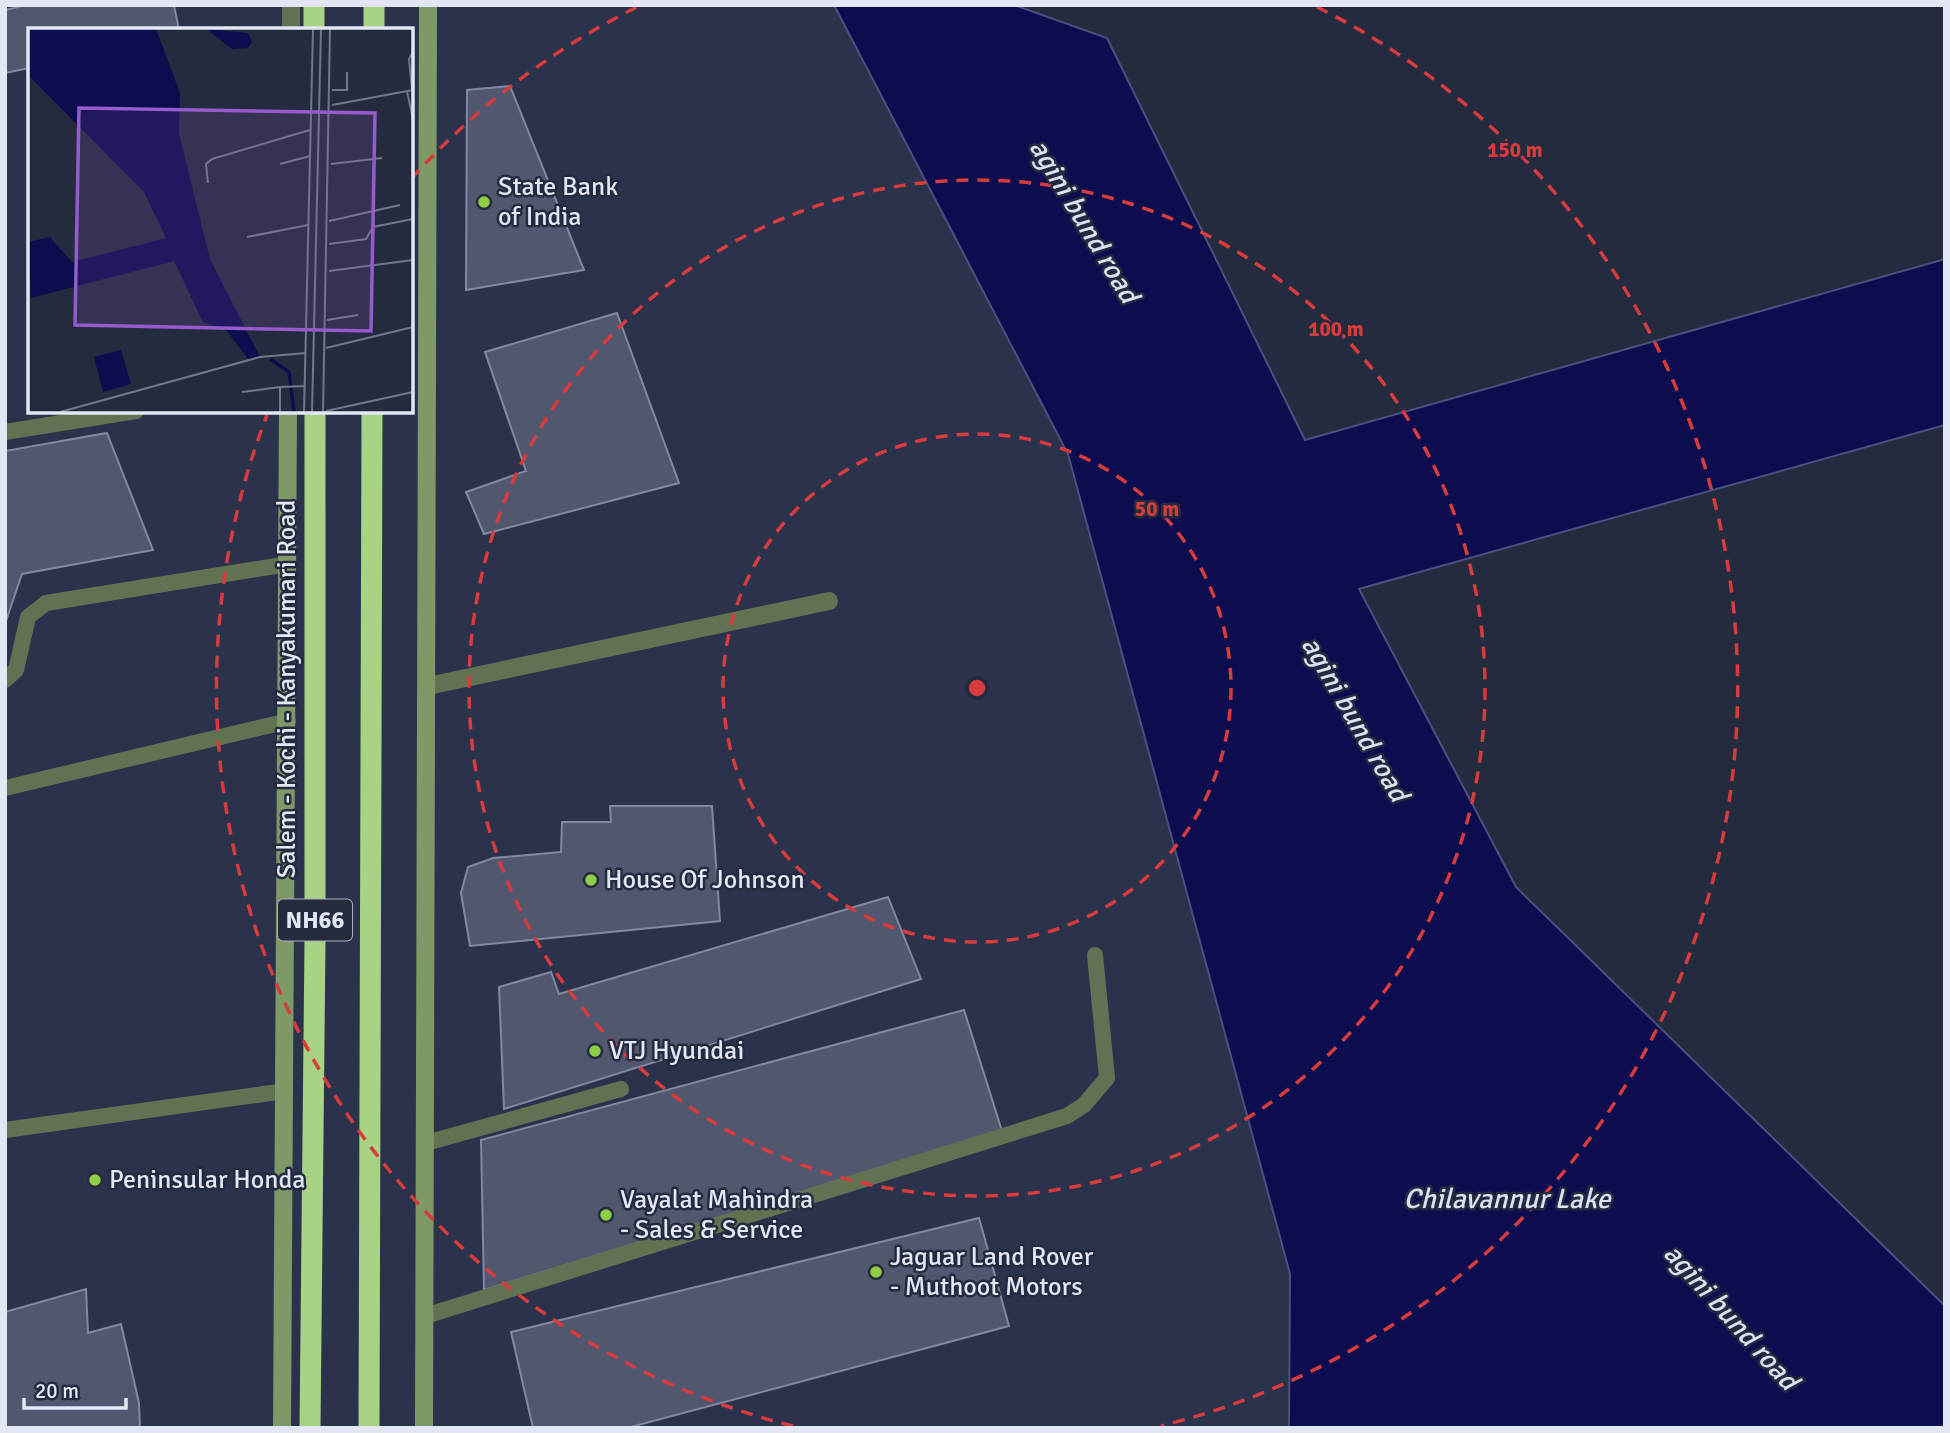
<svg xmlns="http://www.w3.org/2000/svg" width="1950" height="1433" viewBox="0 0 1950 1433" font-family="Signika,sans-serif">
	<style>
		.built { fill: #2a324c; fill-rule: evenodd }
		.water { fill: #0c0d4e; stroke: #4c4e80; stroke-width: 2 }
		.building { fill: #50576e; stroke: #8189a1; stroke-width: 2 }
		.lines { fill: none; stroke-linecap: round; stroke-linejoin: round }
		.lane { stroke: #617253; stroke-width: 16 }
		.street { stroke: #617253; stroke-width: 18 }
		.secondary { stroke: #7e9967; stroke-width: 18 }
		.highway { stroke: #a8d284; stroke-width: 21 }
		.ring { fill: none; stroke: #d73b3c; stroke-width: 3.5; stroke-dasharray: 12 9 }
		.poi-dot { fill: #8dce45; stroke: #252b3f; stroke-width: 2.5 }
		.labels { text-anchor: middle; dominant-baseline: central; stroke-width: 5; stroke-linejoin: round; paint-order: stroke }
		.shield { fill: #252b3f; stroke: #aaafbe; stroke-width: 2 }
		.shield-label { font-size: 24px; font-weight: bold; fill: #e3e7f5 }
		.poi-label { font-size: 26px; fill: #e3e7f5; stroke: #252b3f; text-anchor: start }
		.street-label { font-size: 26px; fill: #e3e7f5; stroke: #252b3f }
		.water-label { font-size: 28px; font-style: italic; fill: #dbe1f6; stroke: #252b3f }
		.inset-river { fill: none; stroke: #0c0d4e; stroke-width: 3.5 }
		.inset-road { fill: none; stroke: #717688; stroke-width: 2 }
		.view { fill: #955bcc; fill-opacity: 0.15; stroke: #955bcc; stroke-width: 3.5 }
		.inset-edge { fill: none; stroke: #e3e7f5; stroke-width: 3.5 }
		.centre { fill: #d73b3c; stroke: #252b3f; stroke-width: 3.5 }
		.ring-label { font-size: 21px; text-anchor: middle; font-weight: bold; fill: #d73b3c; stroke: #252b3f; stroke-width: 5; stroke-linejoin: round; paint-order: stroke }
	</style>
	<rect width="100%" height="100%" fill="#252b3f"/>
	<!-- built -->
	<path class="built" d="M5,5H834L1068,454L1290,1274L1289,1428H5ZM30,30H411V411H30Z"/>
	<!-- water -->
	<polygon class="water" points="834,5 1014,5 1107,38 1305,440 1945,259 1945,425 1359,589 1516,887 1945,1306 1945,1428 1289,1428 1290,1274 1068,454"/>
	<!-- building -->
	<g class="building">
		<polygon points="27,5 174,5 179,30 30,30 30,68 5,73 5,10"/>
		<polygon points="510,86 584,270 466,290 467,90"/>
		<polygon points="617,313 679,483 484,534 466,492 526,471 485,352"/>
		<polygon points="107,433 153,550 22,574 5,624 5,451"/>
		<polygon points="610,806 712,806 720,921 470,946 461,893 468,867 493,858 561,852 562,822 611,822"/>
		<polygon points="888,897 921,979 504,1109 499,987 551,972 559,994"/>
		<polygon points="964,1010 1002,1131 484,1290 481,1140"/>
		<polygon points="979,1218 1009,1326 627,1428 533,1428 511,1332"/>
		<polygon points="86,1289 88,1333 121,1324 139,1403 140,1428 5,1428 5,1312"/>
	</g>
	<g class="lines">
		<!-- lane -->
		<g class="lane">
			<polyline points="5,432 136,411"/>
			<polyline points="5,680 16,670 28,617 46,603 288,564"/>
			<polyline points="5,788 288,721"/>
			<polyline points="5,1130 285,1091"/>
			<polyline points="426,1143 621,1089"/>
			<polyline points="425,1316 1067,1116 1084,1105 1107,1078 1095,955"/>
		</g>
		<!-- street -->
		<g class="street">
			<polyline points="291,5 291,30"/>
			<polyline points="428,686 829,601"/>
		</g>
		<!-- secondary -->
		<g class="secondary">
			<polyline points="282,1428 288,411"/>
			<polyline points="424,1428 428,5"/>
		</g>
		<!-- highway -->
		<g class="highway">
			<polyline points="314,5 314,30"/>
			<polyline points="374,30 374,5"/>
			<polyline points="310,1428 315,941 315,411"/>
			<polyline points="369,1428 372,411"/>
		</g>
	</g>
	<!-- distance rings -->
	<g class="ring">
		<circle cx="977" cy="688" r="254"/>
		<circle cx="977" cy="688" r="508"/>
		<path d="M793 1426A761 761 0 0 1 267 415M411 179A761 761 0 0 1 637 7M1317 7A761 761 0 0 1 1161 1426"/>
	</g>
	<!-- markers -->
	<g class="poi-dot">
		<circle cx="484" cy="202" r="7"/>
		<circle cx="591" cy="880" r="7"/>
		<circle cx="595" cy="1051" r="7"/>
		<circle cx="95" cy="1180" r="7"/>
		<circle cx="606" cy="1215" r="7"/>
		<circle cx="876" cy="1272" r="7"/>
	</g>
	<g class="labels">
		<!-- shield labels -->
		<rect class="shield" x="278" y="899.5" width="74" height="41" rx="5"/>
		<g class="shield-label">
			<text x="315" y="920">NH66</text>
		</g>
		<!-- poi labels -->
		<g class="poi-label">
			<text x="498" y="187">State Bank<tspan x="498" dy="30">of India</tspan></text>
			<text x="605" y="880">House Of Johnson</text>
			<text x="609" y="1051">VTJ Hyundai</text>
			<text x="109" y="1180">Peninsular Honda</text>
			<text x="620" y="1200">Vayalat Mahindra<tspan x="620" dy="30">- Sales &amp; Service</tspan></text>
			<text x="890" y="1257">Jaguar Land Rover<tspan x="890" dy="30">- Muthoot Motors</tspan></text>
		</g>
		<!-- street labels -->
		<g class="street-label">
			<text transform="translate(287 689) rotate(-90)">Salem - Kochi - Kanyakumari Road</text>
		</g>
		<!-- water labels -->
		<g class="water-label">
			<text transform="translate(1084 221) rotate(59)">agini bund road</text>
			<text transform="translate(1355 719) rotate(60)">agini bund road</text>
			<text x="1507" y="1199">Chilavannur Lake</text>
			<text transform="translate(1731 1317) rotate(48)">agini bund road</text>
		</g>
	</g>
	<!-- overview -->
	<g transform="translate(28 28)">
		<rect width="385" height="385" fill="#252b3f"/>
		<path d="M0,1H128L152,65L151,106L182,231L232,329L221,332L198,302L175,294L146,233L3,270L0,214L22,209L44,234L138,210L116,164L0,47ZM178,1L220,5L224,14L220,20L204,21ZM93,322L103,356L75,364L66,329Z" fill="#0c0d4e"/>
		<path class="inset-river" d="M242,331L261,344L266,384"/>
		<path class="inset-road" d="M304,62H319V44M384,62L381,31L385,24M379,63L385,92M304,77L385,62M252,136L282,128M303,136L354,130M180,155L178,136L184,131L282,102M301,193L372,177M219,209L280,197M301,216L338,211L345,199L385,191M301,243L385,232M299,292L330,287M298,320L385,299M214,364L252,359M298,383L385,364M32,384L232,329L278,325M252,384V359L277,358M276,384L285,1M284,384L293,1M295,384L302,1"/>
		<path class="view" d="M51,80L347,85L343,303L47,297Z"/>
		<rect width="385" height="385" class="inset-edge"/>
	</g>
	<circle cx="977" cy="688" r="10" class="centre"/>
	<g class="ring-label">
		<text x="1515" y="157">150 m</text>
		<text x="1336" y="336">100 m</text>
		<text x="1157" y="516">50 m</text>
	</g>
	<!-- border -->
	<rect width="1950" height="1433" fill="none" stroke="#e3e7f5" stroke-width="14"/>
	<!-- scale -->
	<path d="M24 1398v10h102v-10" fill="none" stroke="#e3e7f5" stroke-width="3.5"/>
	<text x="35" y="1398" font-size="21" fill="#e3e7f5" stroke="#252b3f" stroke-width="5" paint-order="stroke">20 m</text>
</svg>
